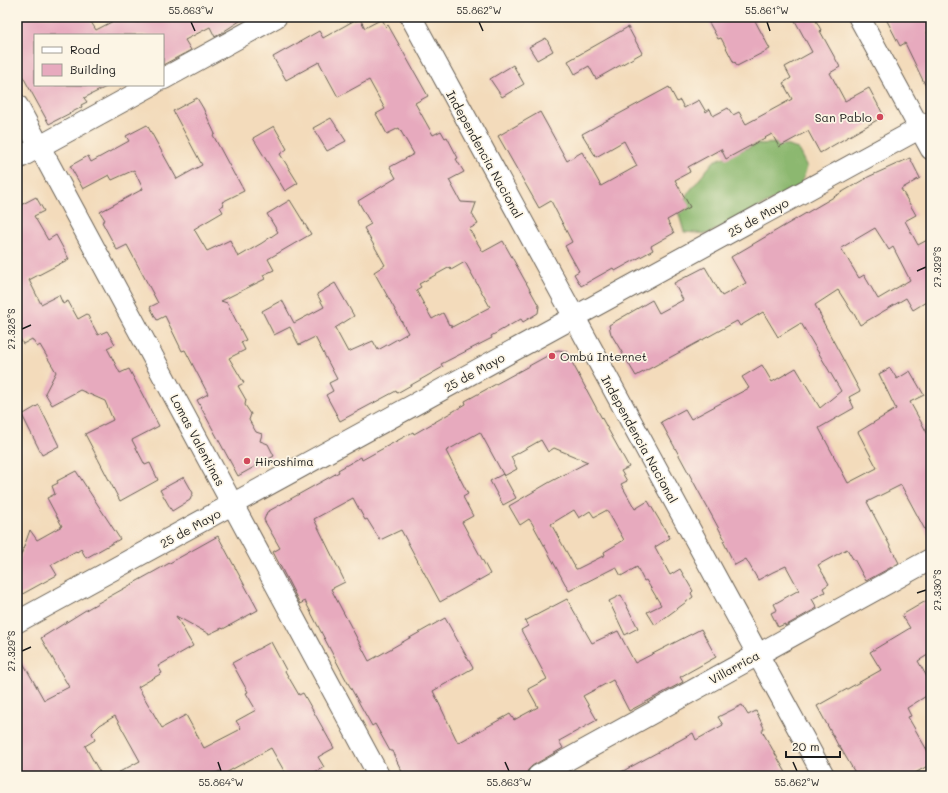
<svg xmlns="http://www.w3.org/2000/svg" width="948" height="793" viewBox="0 0 948 793" font-family="Mali,sans-serif">
	<style>
		.forest { fill: #8cb86f; stroke: #546a46 }
		.building { fill: #e7aabe; fill-rule: evenodd }
		.lines { fill: none; stroke-linecap: round; stroke-linejoin: round }
		.minor-casing { stroke: #675f54; stroke-width: 23 }
		.minor { stroke: #fff; stroke-width: 21 }
		.ticks { fill: none; stroke: #1c1c1c; stroke-width: 1.5 }
		.poi-dot { fill: #d1495b; stroke: #fcf5e5; stroke-width: 1.5 }
		.labels { text-anchor: middle; dominant-baseline: central; stroke-width: 3.5; stroke-linejoin: round; paint-order: stroke }
		.poi-label { font-size: 12px; fill: #1c1c1c; stroke: #fcf5e5; text-anchor: start }
		.street-label { font-size: 12px; fill: #1c1c1c; stroke: #fcf5e5 }
		.neatline { fill: none; stroke: #1c1c1c; stroke-width: 1.5 }
		.ticks-label { font-size: 10px; text-anchor: middle; fill: #1c1c1c }
	</style>
	<rect width="100%" height="100%" fill="#fcf5e5"/>
	<filter id="ink" filterUnits="userSpaceOnUse"><feTurbulence type="fractalNoise" baseFrequency=".025" numOctaves="2"/><feDisplacementMap in="SourceGraphic" scale="8" xChannelSelector="R" yChannelSelector="G"/><feConvolveMatrix kernelMatrix="1 2 1 2 8 2 1 2 1" color-interpolation-filters="sRGB"/></filter>
	<filter id="wash" filterUnits="userSpaceOnUse"><feTurbulence type="fractalNoise" baseFrequency=".012" numOctaves="4" result="noise"/><feDisplacementMap in="SourceGraphic" scale="16" xChannelSelector="R" yChannelSelector="G"/><feGaussianBlur stdDeviation="0.9" result="paint"/><feColorMatrix in="noise" values="0 0 0 0 0 0 0 0 0 0 0 0 0 0 0 0 0 1.4 0 .05"/><feComposite in="paint" operator="in"/></filter>
	<g filter="url(#wash)">
		<rect width="100%" height="100%" fill="#f3dbbb"/>
		<!-- forest -->
		<polygon class="forest" points="778,143 798,149 807,167 801,185 708,234 684,232 678,211 688,193 714,161 758,144"/>
		<g id="blocks">
			<!-- building -->
			<g class="building">
				<polygon points="17,17 88,17 96,30 121,17 124,17 138,22 148,17 246,17 215,37 210,27 185,40 191,50 163,65 163,35 35,35 35,85 110,85 84,98 87,102 81,105 82,107 49,124 17,66"/>
				<polygon points="706,17 753,17 770,49 737,66 735,62 734,63 721,38 718,39"/>
				<polygon points="793,17 814,17 821,30 820,31 840,67 830,73 845,101 869,88 884,116 820,153 808,131 779,147 772,134 726,159 721,149 688,167 690,172 675,180 690,207 667,220 674,233 651,246 653,250 615,271 613,268 581,286 574,274 579,271 565,246 572,242 551,201 539,208 498,136 540,112 567,161 582,152 601,186 637,166 624,141 596,157 582,134 669,87 677,102 680,100 684,108 699,100 706,112 710,109 713,116 728,108 733,115 739,112 746,124 792,99 783,83 791,78 785,67 812,52"/>
				<polygon points="885,17 931,17 931,30 927,32 931,41 931,97 905,43 900,46"/>
				<path d="M360,19L365,28L382,19L386,27L388,25L428,96L415,103L433,135L441,131L445,138L447,137L458,158L456,159L464,172L449,180L461,202L476,203L472,214L478,224L469,229L483,252L503,241L539,306L538,313L523,322L521,319L491,336L492,338L441,364L443,367L397,393L396,391L340,421L326,395L333,391L329,383L337,379L315,337L299,345L290,327L274,335L262,311L282,300L294,323L324,307L317,294L335,283L354,316L335,328L348,352L373,341L378,350L408,333L374,272L385,265L364,228L371,224L358,201L396,178L390,167L414,154L399,128L387,134L376,114L385,109L369,80L338,97L319,62L286,80L273,57L319,31L323,38L355,20V21ZM465,262L490,307L452,327L450,324L449,325L443,313L432,319L416,290L421,287L419,284L450,267L451,270Z"/>
				<polygon points="628,27 642,53 596,79 589,66 575,74 568,61"/>
				<polygon points="546,38 553,51 537,60 529,47"/>
				<polygon points="513,65 524,84 502,97 490,79"/>
				<polygon points="197,98 203,108 215,134 213,135 235,176 236,176 244,191 222,202 224,205 220,207 223,212 194,229 207,251 230,240 238,257 262,243 278,232 267,214 290,200 311,234 268,259 274,270 263,275 265,279 221,301 227,303 246,340 241,342 245,350 229,358 244,383 238,386 246,400 245,405 251,414 249,420 256,432 262,434 260,441 268,444 274,456 238,476 197,400 208,394 185,350 182,351 165,316 157,320 150,307 158,303 127,245 117,250 102,222 105,220 100,212 143,189 134,170 112,180 109,175 83,189 70,166 88,156 91,162 129,141 126,136 147,125 177,179 202,165 173,111"/>
				<polygon points="331,118 346,141 327,151 313,128"/>
				<polygon points="274,126 287,149 280,154 298,183 285,191 253,138"/>
				<path d="M910,158L920,178L901,189L916,215L905,221L918,245L931,238V299L913,310L906,298L860,325L853,312H852L838,290L815,305L822,318H821L860,391L849,397L854,408L819,428L848,483L877,468L858,432L896,409L879,374L890,368L897,379L910,371L924,395L910,402L931,440V541L901,485L867,502L899,563L866,581L854,559H853L847,549L818,565L829,584L823,588L825,592L812,599L817,608L785,626V624L778,627L771,613L777,610L774,604L799,590L786,566L773,572L758,580L746,559L735,565L723,541L725,540L674,446L661,422L685,409L691,419L749,388L742,377L762,365L772,382L796,368L820,408L841,391L801,323L778,337L763,312L740,326L737,321L636,376L611,334L610,330L609,325L652,300L659,313L683,300L674,283L705,267L722,296L746,283L731,257L868,177ZM875,228L889,250L893,247L910,280L878,299L864,275L859,278L841,248Z"/>
				<polygon points="36,197 44,211 34,216 48,240 56,235 69,259 29,280 41,304 59,295 63,304 68,301 78,319 87,314 98,335 107,331 115,344 107,348 120,373 129,369 159,426 132,440 145,465 150,463 158,480 120,501 85,434 113,420 105,401 80,390 52,405 45,393 56,372 40,345 37,347 32,339 23,344 17,333 17,207"/>
				<path d="M558,350L566,351L599,413L629,467L621,471L627,481L621,484L635,509L648,501L670,538L655,547L670,575L680,569L693,591L691,593L693,597L655,625L647,612L661,605L646,580L644,581L637,567L621,576L616,567L569,591L532,523L529,519L520,525L509,506L550,482L588,462L554,448L548,452L541,440L511,457L517,469L504,476L480,432L446,451L468,494L463,497L473,516L462,522L490,574L440,602L401,530L380,540L367,519L365,520L353,498L314,519L345,582L331,589L369,661L445,618L473,668L433,691L458,743L510,714L514,720L538,707L528,689L547,679L521,630L528,626L525,621L567,599L592,643L618,631L635,663L701,629L716,657L680,677L683,682L629,711L613,680L583,696L597,720L559,741L563,748L532,766L528,770L526,776H404L392,751H390L375,724L372,726L344,676L305,601L300,604L273,552L280,548L264,520L267,512L339,472L338,470L361,457L362,460L413,432L414,434L466,404L465,401ZM574,510L579,518L590,511L594,517L607,510L624,540L604,552L605,555L577,569H576L551,524Z"/>
				<polygon points="39,405 59,446 42,455 22,415"/>
				<polygon points="76,471 120,539 86,558 81,549 77,552 76,551 51,565 57,575 17,597 17,566 30,530 37,540 62,526 47,498 55,494 52,486 58,483 57,481"/>
				<polygon points="503,474 516,498 503,505 490,481"/>
				<polygon points="184,477 193,493 190,500 172,511 160,490"/>
				<polygon points="218,536 258,610 223,629 222,628 209,634 176,616 193,646 158,666 162,673 138,687 162,728 186,715 204,748 239,730 241,728 236,721 256,710 246,693 248,692 232,663 271,642 286,670 285,671 299,695 303,693 334,748 318,757 324,767 308,776 287,776 271,748 222,775 220,771 210,776 112,776 140,761 115,716 100,725 92,733 95,740 85,746 102,776 17,776 17,652 44,700 69,687 41,638 89,608"/>
				<polygon points="621,595 638,628 625,635 609,601"/>
				<polygon points="931,598 931,653 918,661 931,684 931,693 907,708 911,716 908,717 931,757 931,764 910,776 857,776 840,747 839,747 817,706 881,670 870,652 910,628 902,615"/>
				<polygon points="742,705 748,715 756,711 764,728 762,731 788,776 614,776 693,733 696,740 723,725 718,717"/>
			</g>
		</g>
	</g>
	<g filter="url(#ink)">
		<use href="#blocks" fill-opacity="0" stroke="#675f54" stroke-width="1"/>
		<g class="lines">
			<!-- minor casing -->
			<g class="minor-casing">
				<g id="minor">
					<polyline points="411,17 824,776"/>
					<polyline points="859,17 931,149"/>
					<polyline points="163,79 276,17"/>
					<polyline points="17,105 379,776"/>
					<polyline points="17,159 152,85"/>
					<polyline points="17,622 931,122"/>
					<polyline points="538,776 931,559"/>
				</g>
			</g>
			<!-- minor -->
			<use href="#minor" class="minor"/>
		</g>
	</g>
	<!-- ticks -->
	<path class="ticks" d="M191,22L195,31M479,22L483,31M767,22L770,31M917,271L926,267M22,329L31,325M917,593L926,590M22,651L31,647M218,762L221,771M505,762L509,771M793,762L797,771"/>
	<!-- markers -->
	<g class="poi-dot">
		<circle cx="880" cy="117" r="4"/>
		<circle cx="552" cy="356" r="4"/>
		<circle cx="247" cy="461" r="4"/>
	</g>
	<g class="labels">
		<!-- poi labels -->
		<g class="poi-label">
			<text x="872" y="117" text-anchor="end">San Pablo</text>
			<text x="560" y="356">Ombú Internet</text>
			<text x="255" y="461">Hiroshima</text>
		</g>
		<!-- street labels -->
		<g class="street-label">
			<text transform="translate(485 154) rotate(61)">Independencia Nacional</text>
			<text transform="translate(758 217) rotate(-29)">25 de Mayo</text>
			<text transform="translate(474 372) rotate(-29)">25 de Mayo</text>
			<text transform="translate(640 439) rotate(61)">Independencia Nacional</text>
			<text transform="translate(198 440) rotate(62)">Lomas Valentinas</text>
			<text transform="translate(190 528) rotate(-29)">25 de Mayo</text>
			<text transform="translate(734 667) rotate(-29)">Villarrica</text>
		</g>
	</g>
	<!-- margin -->
	<rect width="948" height="793" fill="none" stroke="#fcf5e5" stroke-width="44"/>
	<!-- legend -->
	<rect x="34" y="34" width="130" height="52" fill="#fcf5e5" stroke="#a29e95"/>
	<rect x="42" y="47" width="20" height="6" fill="#ffffff" stroke="#a29e95"/>
	<text x="70" y="54" font-size="12" fill="#1c1c1c">Road</text>
	<rect x="42" y="64" width="20" height="12" fill="#e7aabe" stroke="#a29e95"/>
	<text x="70" y="74" font-size="12" fill="#1c1c1c">Building</text>
	<!-- scale -->
	<path d="M786 751v6h54v-6" fill="none" stroke="#1c1c1c" stroke-width="2"/>
	<text x="792" y="751" font-size="12" fill="#1c1c1c" stroke="#fcf5e5" stroke-width="3" paint-order="stroke">20 m</text>
	<rect x="22" y="22" width="904" height="749" class="neatline"/>
	<g class="ticks-label">
		<text x="191" y="14">55.863°W</text>
		<text x="479" y="14">55.862°W</text>
		<text x="767" y="14">55.861°W</text>
		<text transform="translate(937 267) rotate(-90)" y="4">27.329°S</text>
		<text transform="translate(11 329) rotate(-90)" y="4">27.328°S</text>
		<text transform="translate(937 590) rotate(-90)" y="4">27.330°S</text>
		<text transform="translate(11 651) rotate(-90)" y="4">27.329°S</text>
		<text x="221" y="786">55.864°W</text>
		<text x="509" y="786">55.863°W</text>
		<text x="797" y="786">55.862°W</text>
	</g>
</svg>
